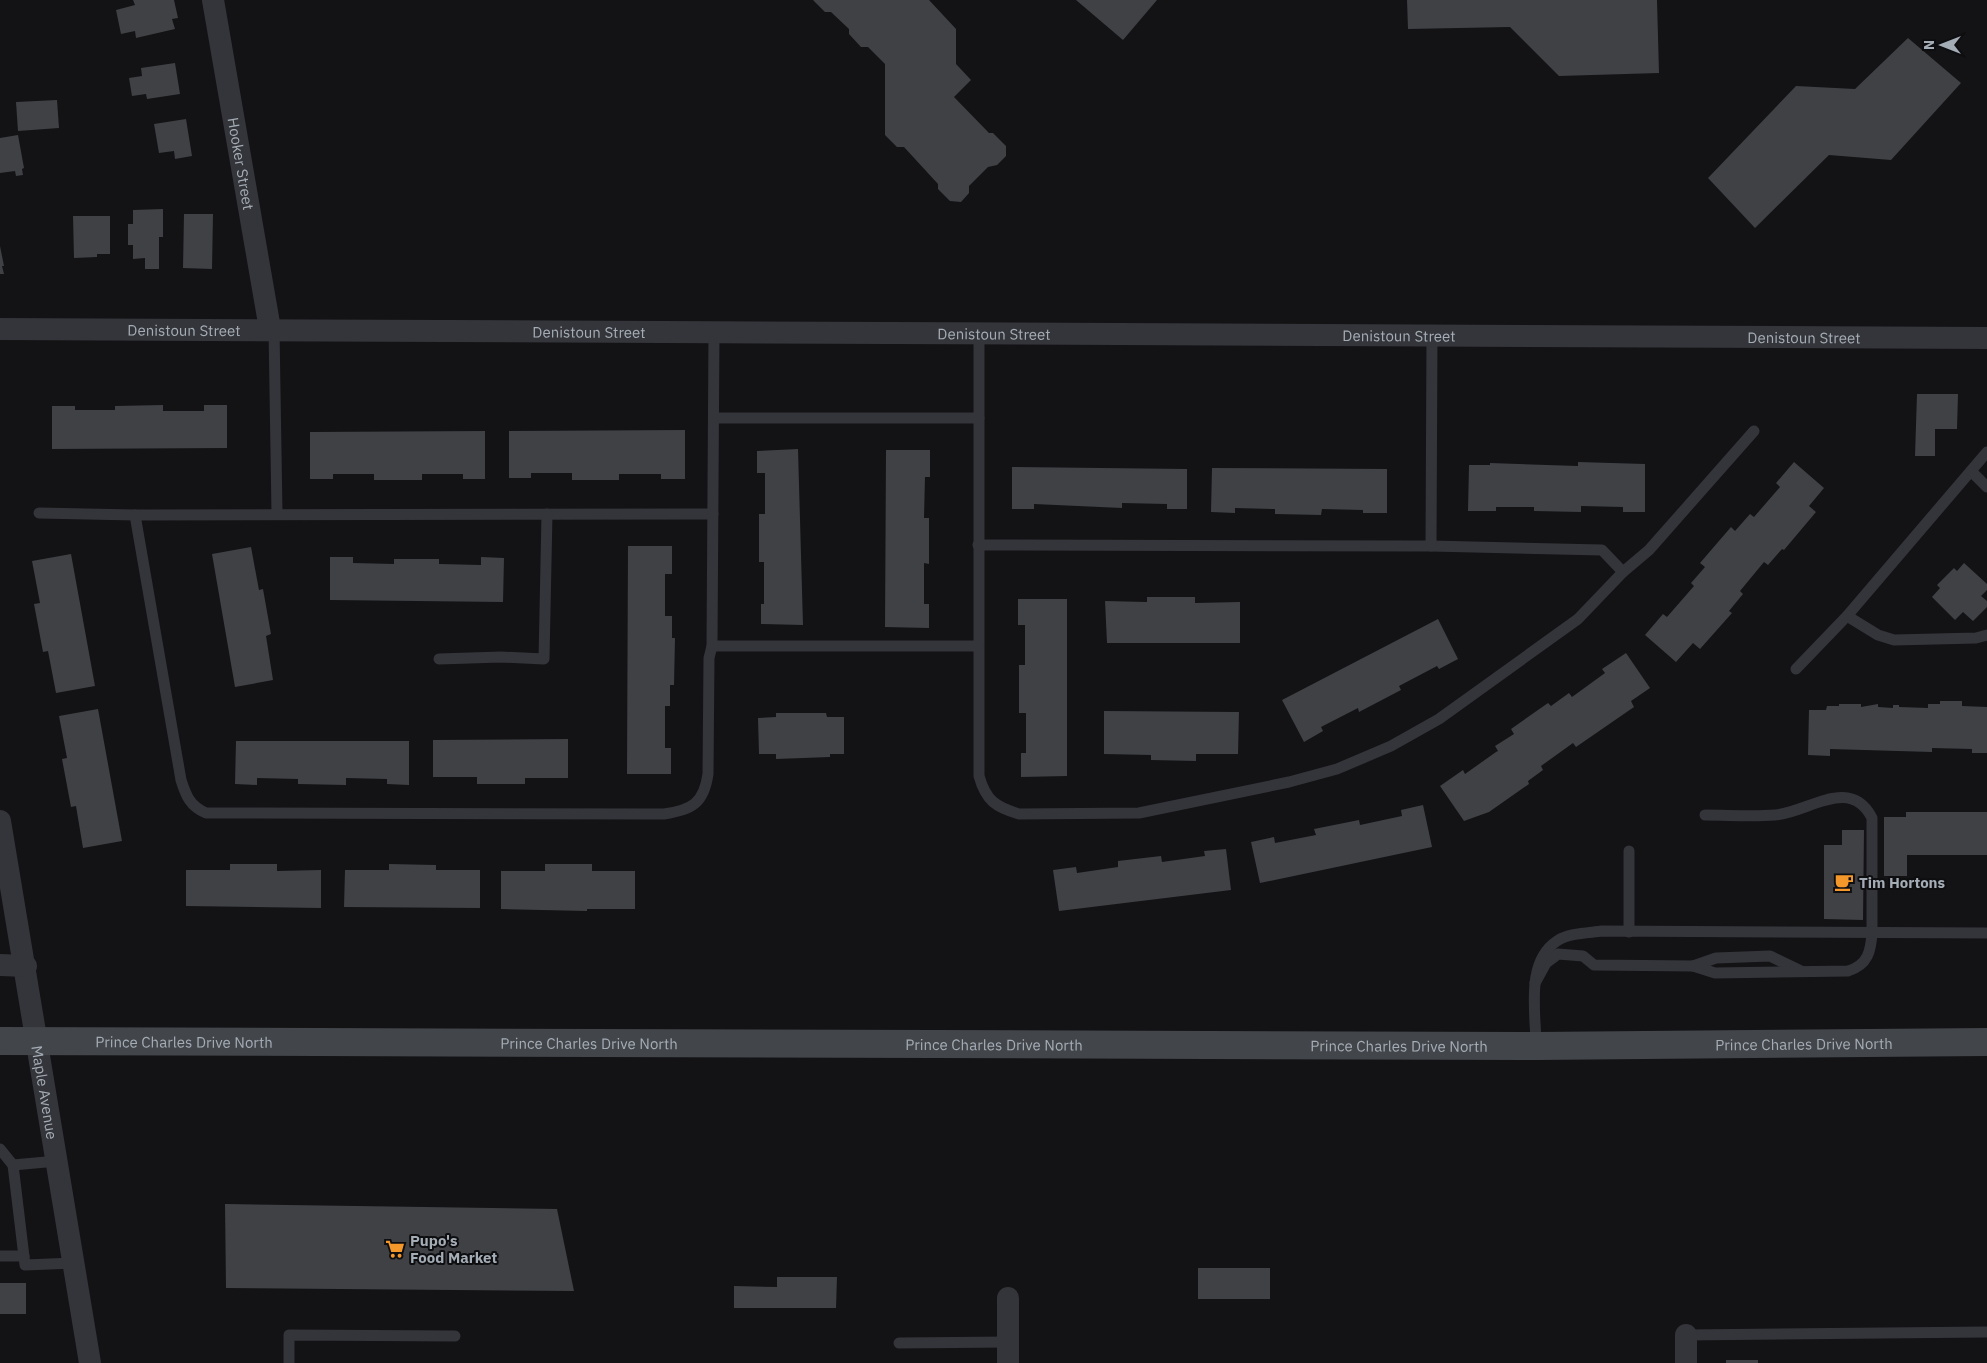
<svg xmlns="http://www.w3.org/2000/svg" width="1987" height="1363" viewBox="0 0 1987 1363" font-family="'IBM Plex Sans',sans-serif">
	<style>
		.building { fill: #3f4145 }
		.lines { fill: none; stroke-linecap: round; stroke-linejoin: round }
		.lane { stroke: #34353a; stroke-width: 11 }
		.street { stroke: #34353a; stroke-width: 22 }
		.secondary { stroke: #42454a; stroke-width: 28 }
		.labels { text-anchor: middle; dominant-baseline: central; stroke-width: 4; stroke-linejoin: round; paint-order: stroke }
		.street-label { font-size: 15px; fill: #a4acb5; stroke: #0e0e10 }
		.poi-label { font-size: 15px; font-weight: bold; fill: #a4acb5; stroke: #0e0e10; text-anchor: start }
	</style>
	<rect width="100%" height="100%" fill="#131315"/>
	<!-- building -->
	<g class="building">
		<polygon points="133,0 174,0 178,18 172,19 175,29 136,38 135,31 121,34 116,10 135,5"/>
		<polygon points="813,0 929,0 956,29 956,64 971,80 954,97 989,133 993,133 1006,146 1006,156 997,165 988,167 969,186 969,193 961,202 950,201 938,189 938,184 904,147 897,147 885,135 885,64 868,47 861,47 849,34 849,29 831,12 825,12"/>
		<polygon points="1076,0 1157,0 1123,40"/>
		<polygon points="1407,0 1657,0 1659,73 1559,76 1510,27 1408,29"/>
		<polygon points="1908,38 1961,83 1891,160 1829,155 1755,228 1708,178 1796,86 1855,89"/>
		<polygon points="175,63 180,94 147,99 146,94 132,96 129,78 142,76 141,68"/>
		<polygon points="57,100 59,128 18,131 16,102"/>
		<polygon points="186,119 192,156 175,159 174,151 159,153 154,124"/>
		<polygon points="18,135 24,168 22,169 23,175 16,176 15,171 0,173 0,138"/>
		<polygon points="163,209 163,237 159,237 159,269 145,269 145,258 133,259 133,245 128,245 128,224 133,224 133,210"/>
		<polygon points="184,214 213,214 212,269 183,268"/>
		<polygon points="73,216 110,216 110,254 97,254 97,257 74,258"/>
		<polygon points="0,246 4,266 2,266 4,274 0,274"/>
		<polygon points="1917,394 1958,394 1957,429 1935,429 1935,456 1915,456"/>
		<polygon points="163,405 163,411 204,411 204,405 227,405 227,448 52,449 52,406 75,406 75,410 115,410 115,406"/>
		<polygon points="685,430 685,479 661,479 661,474 619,474 619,480 572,480 572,473 531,473 531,478 509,478 509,431"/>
		<polygon points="485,431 485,479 463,479 463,474 422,474 422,480 374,480 374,474 333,474 333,479 310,479 310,432"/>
		<polygon points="798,449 803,625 761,624 761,604 764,604 764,562 759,562 759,514 765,514 765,473 757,473 757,451"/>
		<polygon points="886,450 930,450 930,477 925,477 924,518 929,518 929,564 924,563 924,604 929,604 929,628 885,627"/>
		<polygon points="1578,462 1645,464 1645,512 1623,512 1623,507 1581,506 1581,512 1534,511 1534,507 1496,507 1496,511 1468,511 1469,465 1490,465 1490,463 1578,466"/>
		<polygon points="1794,462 1824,488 1809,506 1816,512 1784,550 1782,549 1768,565 1764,562 1740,591 1743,594 1729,611 1732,613 1700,649 1693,643 1676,662 1645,635 1663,614 1667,617 1694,586 1691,583 1705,567 1700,563 1731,527 1735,531 1750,514 1754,517 1780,487 1776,483"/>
		<polygon points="1012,467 1187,469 1187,509 1167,509 1167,504 1122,503 1122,508 1034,504 1034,509 1012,509"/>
		<polygon points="1212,468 1387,469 1387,513 1363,513 1363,510 1322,509 1321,515 1275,514 1275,509 1235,508 1235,513 1211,512"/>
		<polygon points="628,546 672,546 672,574 665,574 665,616 672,616 672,638 675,638 674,685 670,685 670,706 665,706 665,748 671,748 671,774 627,774"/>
		<polygon points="251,547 259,590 263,589 271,634 266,636 273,680 235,687 212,554"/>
		<polygon points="71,554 95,686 56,693 48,651 43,652 34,604 40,603 32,561"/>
		<polygon points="330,557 353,557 353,563 394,564 394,559 439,559 439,564 481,565 481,557 504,558 503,602 330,600"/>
		<polygon points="1964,563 1987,584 1987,590 1981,596 1987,601 1987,607 1973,621 1963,612 1955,620 1932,597 1940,588 1937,585 1954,568 1957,571"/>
		<polygon points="1147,597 1195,597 1195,603 1240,602 1240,643 1107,643 1105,601 1147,602"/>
		<polygon points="1018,599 1067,599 1067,776 1021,777 1021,753 1026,753 1026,713 1019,713 1019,665 1025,665 1025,625 1018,625"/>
		<polygon points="1438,619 1458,659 1439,669 1437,666 1399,686 1401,690 1359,712 1358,708 1321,727 1323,731 1304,742 1282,700"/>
		<polygon points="1626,653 1650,688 1631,701 1634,707 1576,747 1573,743 1541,766 1543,770 1528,781 1529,784 1489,812 1464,821 1440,786 1463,770 1465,774 1496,752 1498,751 1495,746 1514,734 1511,729 1548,703 1551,706 1569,693 1572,697 1605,673 1602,669"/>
		<polygon points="1940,701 1962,701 1962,706 1987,707 1987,753 1972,753 1972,749 1932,748 1932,752 1830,749 1830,756 1808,755 1809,710 1826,710 1827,706 1839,706 1839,704 1861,704 1861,707 1878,704 1878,707 1893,708 1893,705 1899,705 1899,707 1928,708 1928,704 1940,704"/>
		<polygon points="98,709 122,841 83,848 76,806 71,807 62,759 67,758 59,716"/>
		<polygon points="1104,711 1239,712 1238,754 1196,754 1196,761 1151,760 1151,755 1104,754"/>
		<polygon points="776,713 826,713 827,717 844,717 844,754 830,754 830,757 776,759 776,754 759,754 758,718 776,717"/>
		<polygon points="568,739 568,778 525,778 525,784 477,784 477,777 433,777 433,740"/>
		<polygon points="236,741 409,741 409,785 387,784 387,779 346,778 346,785 298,784 298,779 257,778 257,785 235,784"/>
		<polygon points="1423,805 1432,847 1260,883 1251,842 1274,837 1275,843 1316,835 1314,829 1359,820 1360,825 1402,816 1401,810"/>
		<polygon points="1906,812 1987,812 1987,855 1907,855 1907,876 1884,876 1884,817 1906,817"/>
		<polygon points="1842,830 1864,830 1863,920 1824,919 1824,845 1842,845"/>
		<polygon points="1226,849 1231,890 1059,911 1053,870 1076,867 1077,873 1118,867 1118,861 1161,856 1162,862 1205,856 1204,851"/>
		<polygon points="230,864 277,864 277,871 321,870 321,908 186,906 186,870 230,870"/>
		<polygon points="389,864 436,865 436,870 480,870 480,908 344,907 345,870 389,870"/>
		<polygon points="545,864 592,864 592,871 635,871 635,909 587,909 587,911 501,909 501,871 545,871"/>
		<polygon points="225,1204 557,1209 574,1291 226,1288"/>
		<rect x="1198" y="1268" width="72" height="31"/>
		<polygon points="777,1277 837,1277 836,1308 734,1308 734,1286 777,1287"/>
		<rect x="0" y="1283" width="26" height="31"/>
		<rect x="1726" y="1360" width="32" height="3"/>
	</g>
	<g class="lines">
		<!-- lane -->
		<g class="lane">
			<polyline points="274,329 277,513"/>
			<path d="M979,333V776C986,801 996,807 1019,814L1139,813L1289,782L1337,769L1391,746L1439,719L1578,619L1623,572L1649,550L1754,431"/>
			<polyline points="714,418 979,418"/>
			<polyline points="1987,452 1847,616 1878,635 1894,640 1976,638 1987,635"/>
			<polyline points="1971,471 1987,487"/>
			<polyline points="39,513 135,515 713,514"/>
			<path d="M135,515L181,780C186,796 190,806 206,813L664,814C692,810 704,803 708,774L709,658L712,646L714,332"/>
			<polyline points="978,545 1431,546 1602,550 1623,572"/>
			<polyline points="1431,546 1432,335"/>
			<polyline points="712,646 977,646"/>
			<polyline points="439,659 501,657 544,659 547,514"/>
			<polyline points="1796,669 1847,616"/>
			<polyline points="1629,851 1629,932"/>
			<polyline points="1693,966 1716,958 1770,956 1801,971"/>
			<path d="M1535,983L1546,963L1558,954L1583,956L1594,965L1693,966L1715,973L1848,971C1868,965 1871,951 1872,932V818C1850,775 1807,813 1775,815C1752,817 1728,815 1705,815"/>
			<path d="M1536,1046C1536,1013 1525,962 1557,941C1569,933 1588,933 1602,931L1987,933"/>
			<polyline points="0,1149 13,1165"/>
			<polyline points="57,1161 13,1165 25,1265 74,1263"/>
			<polyline points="0,1256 24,1256"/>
			<polyline points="1686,1335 1987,1332"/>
			<polyline points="899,1343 1008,1342"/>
			<polyline points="289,1363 289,1335 455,1336"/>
		</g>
		<!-- street -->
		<g class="street">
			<path id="s1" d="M213,0L270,329"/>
			<path id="s2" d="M0,329L1987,338"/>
			<path id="s3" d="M0,821L90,1363"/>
			<polyline points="0,965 26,966"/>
			<polyline points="1008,1298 1008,1363"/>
			<polyline points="1686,1363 1686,1335"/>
		</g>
		<!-- secondary -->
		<path class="secondary" id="s4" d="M0,1041L1536,1046L1987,1042"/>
	</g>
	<!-- icons -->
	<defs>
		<g id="cafe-bare" transform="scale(1.5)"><path d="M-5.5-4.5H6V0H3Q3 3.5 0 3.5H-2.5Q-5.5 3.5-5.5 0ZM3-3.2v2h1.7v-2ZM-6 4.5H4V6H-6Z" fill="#f4982c" stroke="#0e0e10" stroke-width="2.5" paint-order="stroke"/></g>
		<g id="supermarket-bare" transform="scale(1.5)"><path d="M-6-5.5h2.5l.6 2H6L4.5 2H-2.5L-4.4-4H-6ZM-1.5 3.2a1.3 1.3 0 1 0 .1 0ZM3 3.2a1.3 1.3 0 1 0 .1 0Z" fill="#f4982c" stroke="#0e0e10" stroke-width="2.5" paint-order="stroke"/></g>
	</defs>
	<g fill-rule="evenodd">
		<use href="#cafe-bare" x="1844" y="882"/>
		<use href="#supermarket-bare" x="395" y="1249"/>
	</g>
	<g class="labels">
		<!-- street labels -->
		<g class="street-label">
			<text stroke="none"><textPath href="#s1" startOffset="166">Hooker Street</textPath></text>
			<text stroke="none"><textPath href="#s2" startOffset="184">Denistoun Street</textPath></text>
			<text stroke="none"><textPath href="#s2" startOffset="589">Denistoun Street</textPath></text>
			<text stroke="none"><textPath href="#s2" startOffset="994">Denistoun Street</textPath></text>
			<text stroke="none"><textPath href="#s2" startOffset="1399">Denistoun Street</textPath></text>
			<text stroke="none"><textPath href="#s2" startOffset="1804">Denistoun Street</textPath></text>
			<text stroke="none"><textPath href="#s4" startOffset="184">Prince Charles Drive North</textPath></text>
			<text stroke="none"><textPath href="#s4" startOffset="589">Prince Charles Drive North</textPath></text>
			<text stroke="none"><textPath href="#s4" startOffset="994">Prince Charles Drive North</textPath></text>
			<text stroke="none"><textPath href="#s4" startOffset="1804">Prince Charles Drive North</textPath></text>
			<text stroke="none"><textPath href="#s4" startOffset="1399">Prince Charles Drive North</textPath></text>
			<text stroke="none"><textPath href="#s3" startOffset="275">Maple Avenue</textPath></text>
		</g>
		<!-- poi labels -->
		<g class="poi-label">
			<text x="1859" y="882">Tim Hortons</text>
			<text x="410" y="1240">Pupo's<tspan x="410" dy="17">Food Market</tspan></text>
		</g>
	</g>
	<!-- north arrow -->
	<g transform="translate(1942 45) rotate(270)" stroke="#0e0e10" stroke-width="4" paint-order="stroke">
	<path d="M0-4L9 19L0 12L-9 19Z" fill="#a4acb5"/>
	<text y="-8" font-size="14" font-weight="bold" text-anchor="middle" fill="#a4acb5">N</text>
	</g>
</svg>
